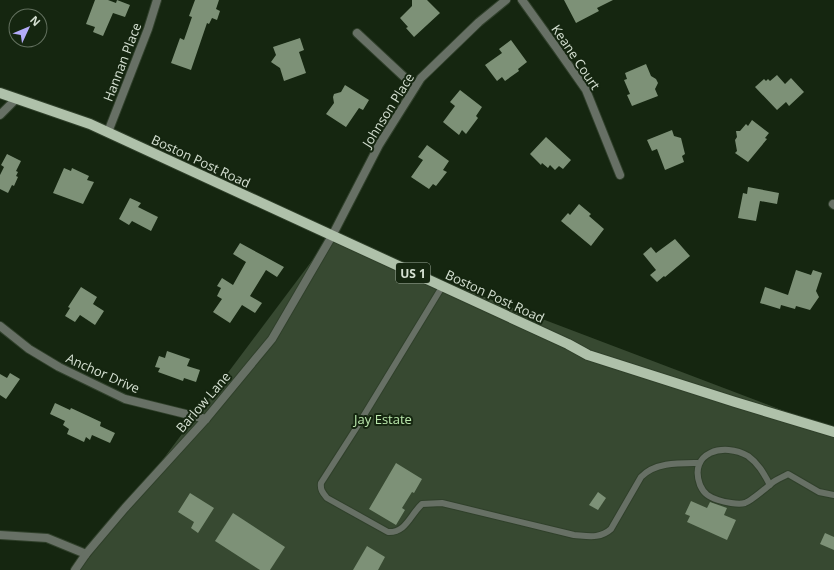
<svg xmlns="http://www.w3.org/2000/svg" width="834" height="570" viewBox="0 0 834 570" font-family="'Open Sans',sans-serif">
	<style>
		.green { fill: #374931 }
		.building { fill: #7d9177 }
		.lines { fill: none; stroke-linecap: round; stroke-linejoin: round }
		.lane-casing { stroke: #30402b; stroke-width: 8 }
		.street-casing { stroke: #30402b; stroke-width: 10 }
		.primary-casing { stroke: #30402b; stroke-width: 12 }
		.lane { stroke: #677065; stroke-width: 6 }
		.street { stroke: #677065; stroke-width: 8 }
		.primary { stroke: #afc1aa; stroke-width: 10 }
		.labels { text-anchor: middle; dominant-baseline: central; stroke-width: 4; stroke-linejoin: round; paint-order: stroke }
		.shield { fill: #152610; stroke: #9ba898; stroke-width: 1 }
		.shield-label { font-size: 12px; font-weight: bold; fill: #d5e0d2 }
		.street-label { font-size: 13px; fill: #d5e0d2; stroke: #152610 }
		.park-label { font-size: 13px; fill: #bce9ae; stroke: #152610 }
	</style>
	<rect width="100%" height="100%" fill="#152610"/>
	<!-- green -->
	<polygon class="green" points="338,226 333,236 361,250 834,430 834,570 80,570"/>
	<!-- building -->
	<g class="building">
		<polygon points="95,0 108,0 116,3 117,0 130,5 125,17 113,13 103,36 93,32 95,27 86,24"/>
		<polygon points="195,0 219,0 216,9 220,11 217,20 212,18 209,24 207,23 191,70 171,63 180,38 184,40 192,17 189,16"/>
		<polygon points="412,0 427,0 440,13 414,37 406,28 408,27 400,18 412,6"/>
		<polygon points="564,0 613,0 597,8 599,11 576,23"/>
		<polygon points="300,38 304,50 299,52 306,73 284,81 280,68 271,62 276,55 273,47"/>
		<polygon points="511,40 527,62 518,69 519,71 505,81 502,77 497,81 485,65 502,53 499,49"/>
		<polygon points="646,64 651,76 656,79 658,83 655,89 658,96 632,106 627,95 630,94 624,80 627,79 625,73"/>
		<polygon points="777,75 785,84 791,78 804,92 789,106 786,102 777,110 755,87 764,79 766,81 768,79 770,81"/>
		<polygon points="345,85 369,100 363,110 359,108 346,127 326,114 334,103 333,97 334,94 341,92"/>
		<polygon points="460,90 482,107 476,116 478,118 466,134 462,130 459,135 443,122 455,106 450,102"/>
		<polygon points="752,120 769,133 765,138 767,139 748,162 735,153 737,151 735,140 737,137 736,131 740,131 746,124 748,126"/>
		<polygon points="672,130 674,136 681,138 685,154 682,156 684,162 665,170 657,149 652,151 647,140"/>
		<polygon points="546,137 571,160 563,169 559,166 555,170 550,165 548,168 542,163 541,165 530,154"/>
		<polygon points="427,145 449,161 443,170 447,172 436,186 433,184 429,189 411,177 423,160 418,157"/>
		<polygon points="7,154 21,161 16,171 18,172 16,176 18,177 14,186 12,185 8,193 0,189 0,175 4,167 1,165"/>
		<polygon points="64,168 71,171 72,168 89,176 87,180 94,182 83,204 53,193"/>
		<polygon points="748,187 779,193 777,204 760,201 756,221 738,218 743,193 747,194"/>
		<polygon points="130,198 141,203 138,207 158,217 151,231 132,221 129,225 119,219"/>
		<polygon points="579,204 591,214 589,216 604,229 591,246 561,221 568,213 570,215"/>
		<polygon points="675,239 690,256 665,277 664,276 657,282 650,275 656,270 643,254 651,247 656,253"/>
		<polygon points="240,243 284,267 277,277 266,270 250,296 262,303 255,313 242,305 230,323 213,312 222,299 217,296 221,288 217,286 222,278 233,285 246,262 233,254"/>
		<polygon points="796,270 811,275 813,270 822,273 816,291 819,297 810,310 796,306 795,309 781,305 780,309 760,303 765,287 788,295"/>
		<polygon points="81,287 97,297 93,304 104,311 95,325 80,315 75,322 65,316 70,308 68,307"/>
		<polygon points="167,351 190,359 187,366 200,370 196,382 184,378 183,381 158,372 160,368 155,367 159,356 165,358"/>
		<polygon points="10,373 20,379 6,399 0,395 0,374 7,378"/>
		<polygon points="55,403 70,410 71,408 101,422 100,426 115,433 110,443 92,435 90,440 86,437 84,442 67,434 69,429 63,425 65,421 50,414"/>
		<polygon points="396,463 422,479 414,493 412,492 402,508 405,510 396,525 369,509"/>
		<polygon points="598,492 606,498 598,510 589,505"/>
		<polygon points="190,493 214,508 198,533 191,528 194,522 178,512"/>
		<polygon points="691,501 707,508 710,502 727,508 724,515 736,520 727,540 687,522 690,516 685,514"/>
		<polygon points="233,513 285,547 270,570 260,570 215,541"/>
		<polygon points="825,533 834,537 834,550 820,544"/>
		<polygon points="367,546 385,557 378,570 353,570"/>
	</g>
	<g class="lines">
		<!-- lane casing -->
		<g class="lane-casing">
			<g id="lane">
				<path d="M442,287L355,430L321,483C320,490 323,493 327,498L388,532C406,533 410,515 422,504L442,503L574,535C588,536 600,539 611,529L641,477C655,462 679,463 699,463"/>
				<path d="M770,485C764,474 759,464 748,456C724,442 688,452 700,485C704,494 709,497 718,500C724,502 738,505 745,503C751,501 766,488 772,483C777,479 783,477 788,474L819,492L834,495"/>
			</g>
		</g>
		<!-- street casing -->
		<g class="street-casing">
			<g id="street">
				<polyline points="522,0 558,50 586,90 620,175"/>
				<polyline points="357,33 415,87"/>
				<polyline points="0,115 16,99"/>
				<polyline points="108,132 148,29 157,0"/>
				<polyline points="833,204 834,205"/>
				<polyline points="0,326 29,349 59,367 125,399 206,419"/>
				<polyline points="0,535 47,538 86,554"/>
				<polyline points="75,570 86,554 125,508 206,419 272,339 332,236 379,145 421,78 479,22 506,0"/>
			</g>
		</g>
		<!-- primary casing -->
		<g class="primary-casing">
			<polyline id="primary" points="0,93 90,124 568,344 588,355 735,402 834,432"/>
		</g>
		<!-- lane -->
		<use href="#lane" class="lane"/>
		<!-- street -->
		<use href="#street" class="street"/>
		<!-- primary -->
		<use href="#primary" class="primary"/>
	</g>
	<g class="labels">
		<!-- shield labels -->
		<rect class="shield" x="396" y="263" width="34" height="20" rx="3"/>
		<g class="shield-label">
			<text x="413" y="273">US 1</text>
		</g>
		<!-- street labels -->
		<g class="street-label">
			<text transform="translate(576 57) rotate(56)">Keane Court</text>
			<text transform="translate(122 62) rotate(-69)">Hannan Place</text>
			<text transform="translate(388 110) rotate(-58)">Johnson Place</text>
			<text transform="translate(201 161) rotate(25)">Boston Post Road</text>
			<text transform="translate(495 296) rotate(25)">Boston Post Road</text>
			<text transform="translate(103 373) rotate(24)">Anchor Drive</text>
			<text transform="translate(203 402) rotate(-49)">Barlow Lane</text>
		</g>
		<!-- park labels -->
		<g class="park-label">
			<text x="383" y="419">Jay Estate</text>
		</g>
	</g>
	<!-- north arrow -->
	<g transform="translate(28 28) rotate(46)"><circle r="19" fill="#152610" stroke="#62705e"/>
	<path d="M0-3L7 15L0 10L-7 15Z" fill="#b4acf9"/>
	<text y="-6" font-size="11" font-weight="bold" text-anchor="middle" fill="#d5e0d2">N</text>
	</g>
</svg>
